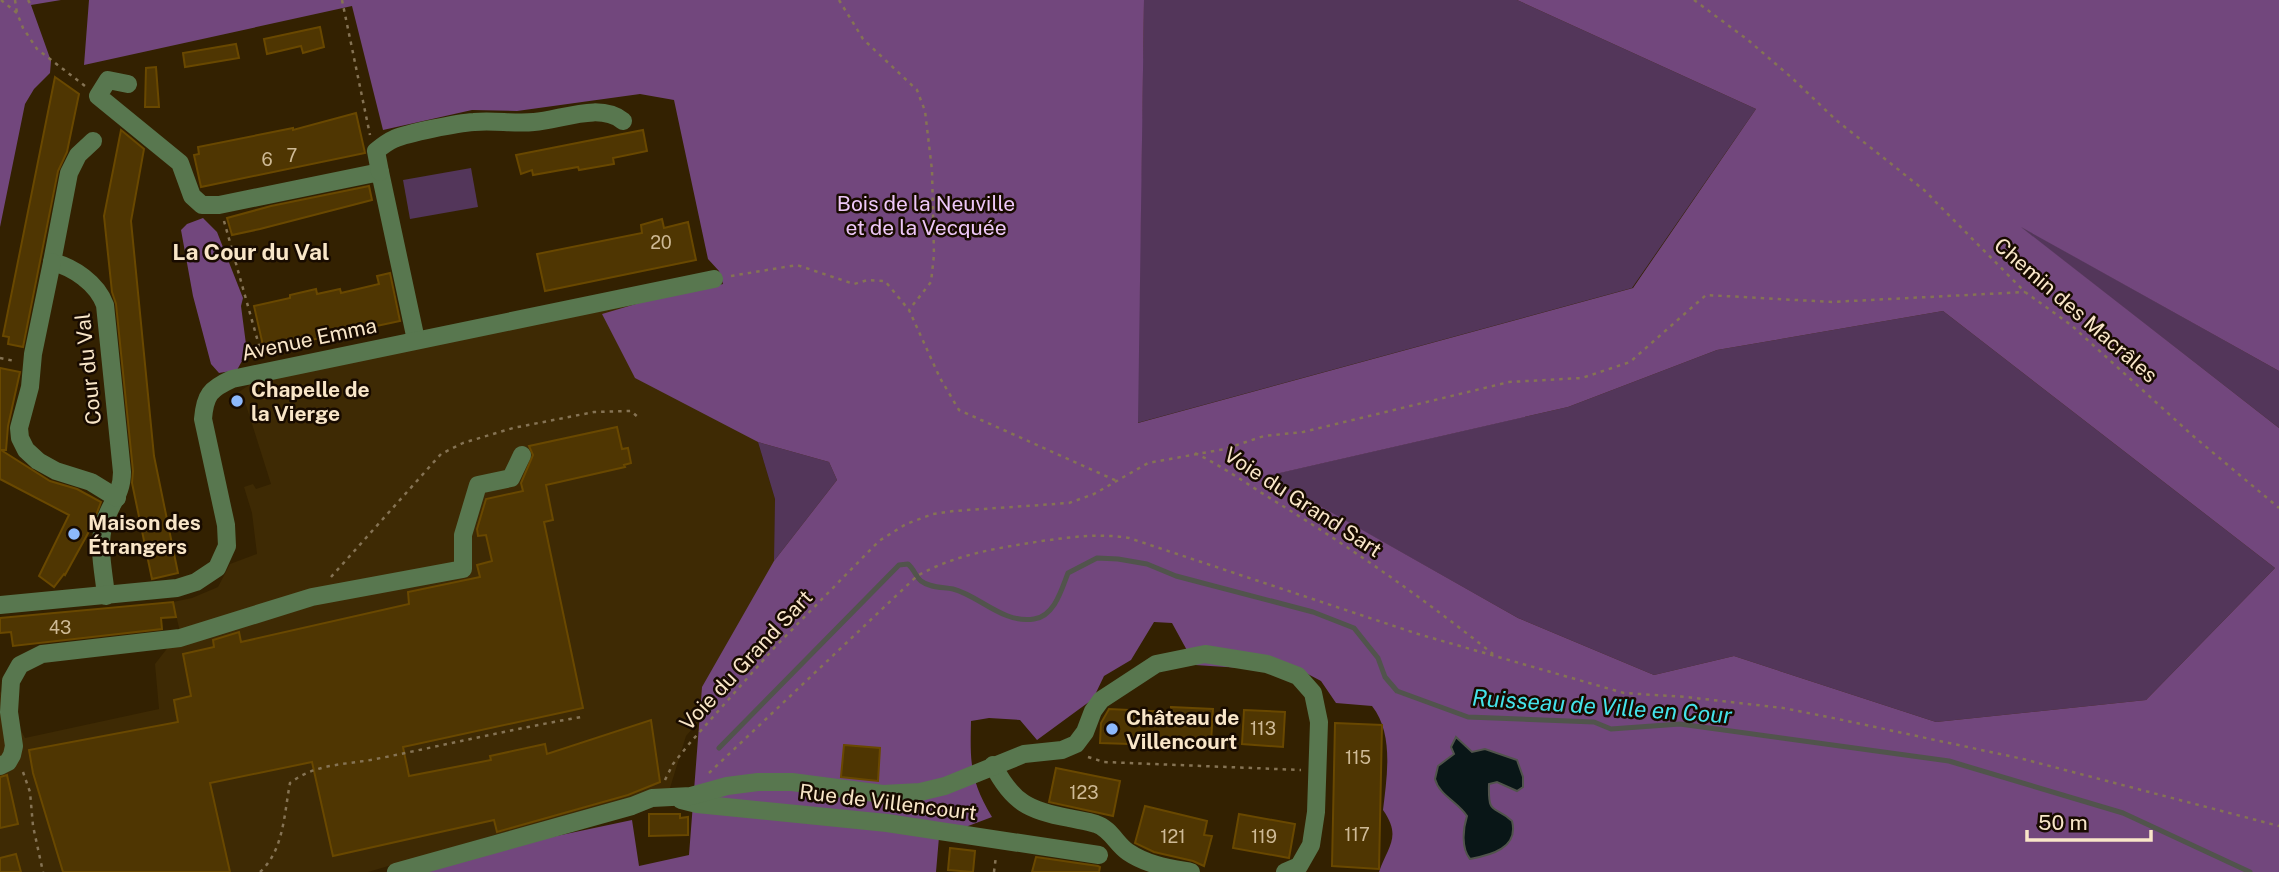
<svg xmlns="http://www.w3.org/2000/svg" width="2279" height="872" viewBox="0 0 2279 872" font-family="'Public Sans',sans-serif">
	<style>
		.built { fill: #3e2a04 }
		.green { fill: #53365a }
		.forest { fill: #72477d; fill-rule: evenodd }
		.water { fill: #091617; stroke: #51544c; stroke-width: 2 }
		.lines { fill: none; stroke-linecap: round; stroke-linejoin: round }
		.stream { stroke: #51544c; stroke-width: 5 }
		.building { fill: #4f3602; stroke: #694800; stroke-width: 2 }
		.path { stroke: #857354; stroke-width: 2.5; stroke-dasharray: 3.5 5; stroke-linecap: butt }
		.minor { stroke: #58774f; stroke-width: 18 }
		.poi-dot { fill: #8db9fc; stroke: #180b00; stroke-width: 2.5 }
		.labels { text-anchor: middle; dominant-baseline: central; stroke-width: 5; stroke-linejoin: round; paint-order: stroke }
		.number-label { font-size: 18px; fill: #ceba96 }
		.park-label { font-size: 21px; fill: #eec8f8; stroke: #180b00 }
		.street-label { font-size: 21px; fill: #f9e6c8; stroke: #180b00 }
		.poi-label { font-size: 21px; font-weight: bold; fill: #f9e6c8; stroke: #180b00; text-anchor: start }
		.neighbourhood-label { font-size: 23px; font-weight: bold; fill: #f9e6c8; stroke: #180b00 }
		.water-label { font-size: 23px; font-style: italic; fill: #44e3ea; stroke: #180b00 }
	</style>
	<rect width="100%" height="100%" fill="#332101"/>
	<!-- built -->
	<polygon class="built" points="687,289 758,442 775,499 774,584 790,616 686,736 670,788 562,819 498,834 368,872 0,872 0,691 25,738 159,709 155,664 180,632 173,602 192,598 218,587 230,564 257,554 252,513 244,487 253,484 256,489 271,484 246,405 236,394 252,383"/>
	<!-- green -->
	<g class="green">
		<polygon points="1144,0 1517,0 1756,109 1632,288 1137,423"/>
		<polygon points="471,168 478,207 410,219 403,180"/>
		<polygon points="2015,223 2279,371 2279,428"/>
		<polygon points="1943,311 2275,568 2146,700 1936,722 1734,656 1654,675 1518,618 1266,476 1568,407 1717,350"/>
		<polygon points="758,442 829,462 837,480 774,561 775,499"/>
	</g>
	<!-- forest -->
	<g class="forest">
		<polygon points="0,0 61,0 31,5 51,61 50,73 34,89 25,104 0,227"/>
		<path d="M89,0H1144L1138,423L1633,288L1756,109L1517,0H2279V371L2021,227L2279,428V872H1379C1388,846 1402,837 1383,810C1387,776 1394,734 1372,706L1336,703L1321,681L1304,672L1195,665L1172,623L1154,622L1131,660L1104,676L1093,699L1037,740L1020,720L989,718L971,721C970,763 970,780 992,817L939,837L936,872H386L632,820L639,866L689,855L702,687L774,561L837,480L829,462L758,442L635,378L602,314L646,301L723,284L719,271L708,259L674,100L640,94L517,111L472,110L383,130L352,6L84,65ZM1943,311L2275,568L2146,700L1936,722L1734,656L1654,675L1518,618L1267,476L1568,407L1717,350Z"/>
		<polygon points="203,218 217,232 243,298 241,306 247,352 237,370 219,373 211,364 193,296 181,230 187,224"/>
	</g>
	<!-- water -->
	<path class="water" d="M1456,737L1472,752L1485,749L1517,760L1523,777V787L1517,791L1497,782L1489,784C1488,817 1494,804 1512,821C1519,848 1491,855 1470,859C1461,848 1463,829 1467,816C1458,802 1439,795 1435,779L1438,766L1454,754L1451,747Z"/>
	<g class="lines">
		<!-- stream -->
		<path class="stream" d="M719,748L899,565L908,564C914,569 916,577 921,581C930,588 943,587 953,589C980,596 1003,624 1034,619C1055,616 1062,588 1068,573L1097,558L1118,559L1147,564L1176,576L1313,612L1354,628L1378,658L1385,677L1397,691L1468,717L1594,722L1611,729L1680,724L1949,761L2123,813L2250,872"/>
	</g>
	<!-- building -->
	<g class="building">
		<polygon points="320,27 324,47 303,53 301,46 267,54 264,39"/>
		<polygon points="236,44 239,58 185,67 183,53"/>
		<polygon points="156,67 159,107 145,107 146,68"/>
		<polygon points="55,77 79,94 67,152 58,171 23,347 8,344 9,337 3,336"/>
		<polygon points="356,113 365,153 201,187 194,155 199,154 198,147 293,128 293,130"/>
		<polygon points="121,130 144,149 131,221 154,456 178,573 152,579 132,483 133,471 116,304 112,292 104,216"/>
		<polygon points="643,130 647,151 613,158 614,164 579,170 578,167 533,175 532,170 521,174 516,155"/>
		<polygon points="369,186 372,200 260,229 232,235 227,218 271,206"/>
		<polygon points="662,219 664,228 688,222 696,260 545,291 537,254 642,233 641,225"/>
		<polygon points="390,273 400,321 264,350 254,306 290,298 290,295 316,289 317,294 340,289 341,293 379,284 377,276"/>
		<polygon points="0,368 20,372 8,426 6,450 1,450 50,481 77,489 101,502 92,526 65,575 64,574 54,587 39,576 69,515 0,479"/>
		<polygon points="617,427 622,449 628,448 631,463 624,465 625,467 546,485 553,520 544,522 583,708 403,747 409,776 491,760 490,756 545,744 547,754 651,720 660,782 628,795 497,832 494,820 333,856 312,762 210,783 230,872 63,872 33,773 29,750 178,722 174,700 191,696 183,654 214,647 213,640 239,632 241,642 409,604 408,592 480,577 477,565 492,561 486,535 478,536 477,529 486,499 523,491 521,483 533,455 529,446"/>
		<polygon points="173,602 176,617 161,618 162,629 13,646 11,632 0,633 0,618"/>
		<polygon points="1171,707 1213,709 1211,743 1163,741 1162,745 1100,743 1101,723 1109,709 1171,712"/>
		<polygon points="1244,710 1285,712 1283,747 1242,744"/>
		<polygon points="1335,723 1382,725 1379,869 1332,866"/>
		<polygon points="844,745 880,748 878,781 841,777"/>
		<polygon points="1056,768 1120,781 1113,816 1049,802"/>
		<polygon points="7,775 18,824 0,828 0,777"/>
		<polygon points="1145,806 1207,821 1204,835 1212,836 1204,866 1193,861 1154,852 1135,843"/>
		<polygon points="649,814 680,814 680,818 688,817 688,835 649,836"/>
		<polygon points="1239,814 1295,824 1289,858 1233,848"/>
		<polygon points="950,848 975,851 973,872 948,870"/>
		<polygon points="16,854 21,872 0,872 0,858"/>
		<polygon points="1036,857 1098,866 1100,867 1099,872 1032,872"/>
	</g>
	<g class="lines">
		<!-- path -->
		<g class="path">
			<polyline points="1,0 17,13 23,28 37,49 85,86"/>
			<polyline points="15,0 17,13"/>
			<polyline points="28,0 31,5"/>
			<polyline points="342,0 370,135"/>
			<polyline points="839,0 863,39 917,90 925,111 932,170 934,255 931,282 909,310"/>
			<polyline points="1694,0 1748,40 1792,78 1836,120 1924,190 2025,292 2071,325 2192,435 2279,508"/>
			<polyline points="224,221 262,356"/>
			<polyline points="731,276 797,265 854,284 868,280 885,281 909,310 940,378 959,410 1117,481"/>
			<polyline points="0,358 15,361"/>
			<path d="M1195,453C1222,466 1247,484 1273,500C1350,547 1423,598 1493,654"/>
			<polyline points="331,577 441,454 463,443 513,428 594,412 631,411 640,419"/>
			<polyline points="1088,757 1104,762 1301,770"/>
			<polyline points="23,772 30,792 33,826 43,872"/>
			<path d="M709,773L917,576C956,554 998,548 1042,541C1072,537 1099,533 1129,538L1418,634L1624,693L1686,697L1783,708L1838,719L2023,759L2279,826"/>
			<polyline points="665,780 673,764 689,744 775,647 879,541 906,524 933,514 954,511 1069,503 1094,494 1148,463 1225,449 1264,436 1303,432 1509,382 1582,378 1630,362 1706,295 1832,302 2025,292"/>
			<path d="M260,872C284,850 284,814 290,783C316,763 346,765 376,759C445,745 513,729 581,717"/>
			<polyline points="994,872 996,856"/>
		</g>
		<!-- minor -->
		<g class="minor">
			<polyline points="128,84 108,80 98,96 180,163 192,196 202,205 219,205 380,172 416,340"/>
			<path d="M93,141L78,155L69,173L52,262C73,267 97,283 105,305L122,472C122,495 110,503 104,524C97,546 104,573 106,596"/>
			<path d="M380,172L376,151C381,147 387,142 394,139C407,133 458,123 474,122C494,120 514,124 534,122C561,120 600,102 623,121"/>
			<polyline points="52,262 33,354 30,387 19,428 20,438 26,450 38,461 56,471 91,482 117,498"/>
			<path d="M0,605L177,588L196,582L217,568L227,546L226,525L203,419C205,395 210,389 232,379L714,279"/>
			<path d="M993,765C1012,802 1029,811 1069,818C1078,820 1088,821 1096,824C1111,829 1116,844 1128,852C1147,865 1169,868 1191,872"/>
			<polyline points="0,766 8,762 12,755 14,746 9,712 11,681 20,665 42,654 180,638 312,597 463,569 463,535 478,485 511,478 522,455"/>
			<polyline points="681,800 697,804 887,823 1099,855"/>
			<polyline points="396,872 632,806 652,798 691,796 727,786 758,782 792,782 883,794 920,792 945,786 1024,754 1062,750 1076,744 1085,732 1093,711 1101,700 1156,664 1205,654 1267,664 1298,676 1313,693 1319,722 1316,812 1311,845 1299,866 1285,872"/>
		</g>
	</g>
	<!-- markers -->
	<g class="poi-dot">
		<circle cx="237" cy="401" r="7"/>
		<circle cx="74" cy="534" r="7"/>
		<circle cx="1112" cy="729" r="7"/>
	</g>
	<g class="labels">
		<!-- number labels -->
		<g class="number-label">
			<text x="292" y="155">7</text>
			<text x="267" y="159">6</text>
			<text x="661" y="242">20</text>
			<text x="60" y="627">43</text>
			<text x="1263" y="728">113</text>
			<text x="1358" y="757">115</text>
			<text x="1084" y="792">123</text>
			<text x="1357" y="834">117</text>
			<text x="1173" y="836">121</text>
			<text x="1264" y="836">119</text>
		</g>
		<!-- park labels -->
		<g class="park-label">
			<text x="926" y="203">Bois de la Neuville<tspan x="926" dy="24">et de la Vecquée</tspan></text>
		</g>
		<!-- street labels -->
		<g class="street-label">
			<text transform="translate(2076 310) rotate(41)">Chemin des Macrâles</text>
			<text transform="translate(309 339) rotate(-12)">Avenue Emma</text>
			<text transform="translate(88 369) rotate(-96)">Cour du Val</text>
			<text transform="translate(1303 502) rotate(33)">Voie du Grand Sart</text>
			<text transform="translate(746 660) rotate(-47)">Voie du Grand Sart</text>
			<text transform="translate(888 802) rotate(7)">Rue de Villencourt</text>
		</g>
		<!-- poi labels -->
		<g class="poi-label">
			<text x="251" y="389">Chapelle de<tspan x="251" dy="24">la Vierge</tspan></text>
			<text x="88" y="522">Maison des<tspan x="88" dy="24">Étrangers</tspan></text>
			<text x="1126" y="717">Château de<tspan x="1126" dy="24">Villencourt</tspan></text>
		</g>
		<!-- neighbourhood labels -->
		<g class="neighbourhood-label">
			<text x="251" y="251">La Cour du Val</text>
		</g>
		<!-- water labels -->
		<g class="water-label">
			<text transform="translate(1602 706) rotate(4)">Ruisseau de Ville en Cour</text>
		</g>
	</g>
	<!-- scale -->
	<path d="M2027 830v10h124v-10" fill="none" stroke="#f9e6c8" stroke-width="3.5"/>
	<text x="2038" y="830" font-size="21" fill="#f9e6c8" stroke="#180b00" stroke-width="5" paint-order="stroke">50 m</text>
</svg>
